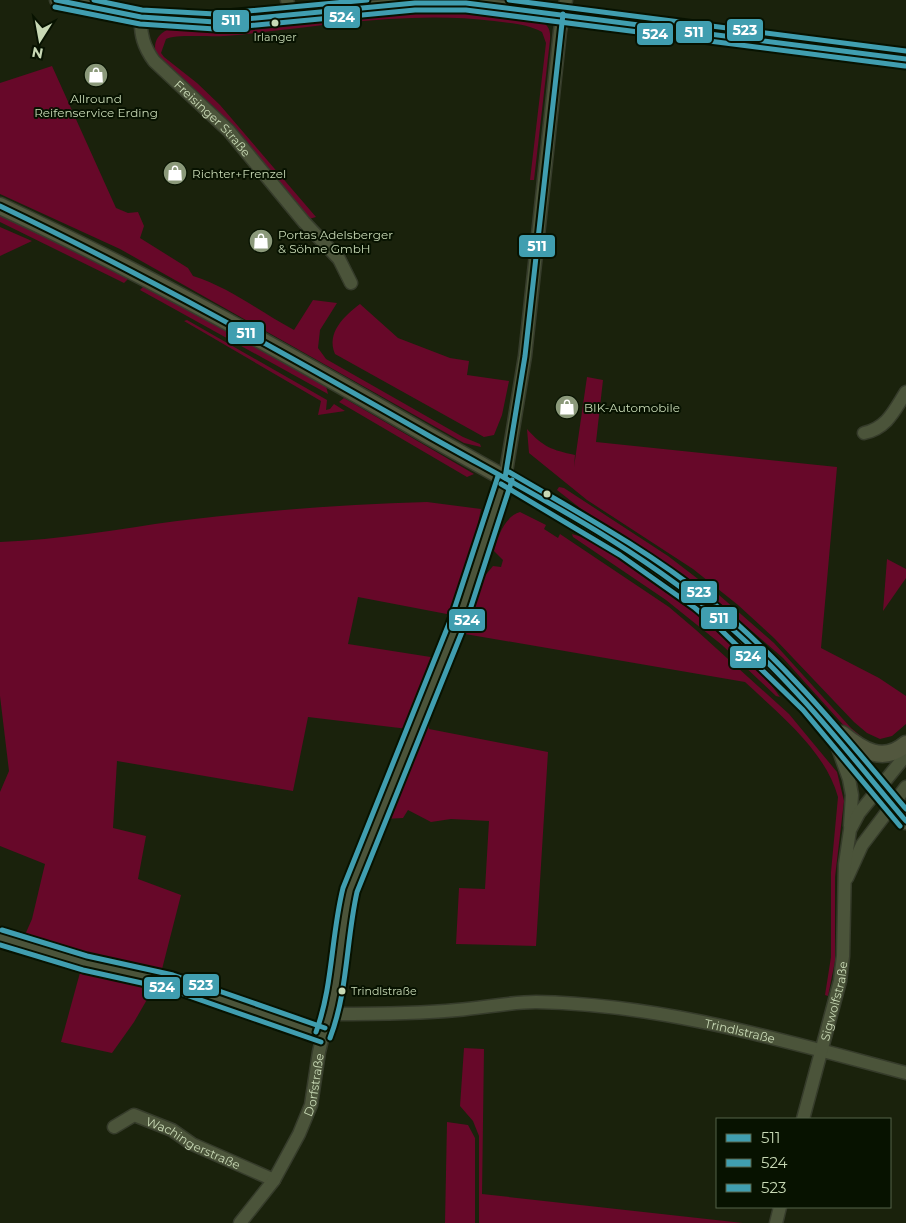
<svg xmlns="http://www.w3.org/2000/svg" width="906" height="1223" viewBox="0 0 906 1223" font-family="Montserrat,sans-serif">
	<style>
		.green { fill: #670829 }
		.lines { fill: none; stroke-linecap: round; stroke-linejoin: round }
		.minor-casing { stroke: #363c2b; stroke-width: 15 }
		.major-casing { stroke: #363c2b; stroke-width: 19 }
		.minor { stroke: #4b543a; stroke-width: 12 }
		.major { stroke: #52573e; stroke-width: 16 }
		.bus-1-casing { stroke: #071200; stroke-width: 9 }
		.bus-2-casing { stroke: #071200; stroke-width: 9 }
		.bus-3-casing { stroke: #071200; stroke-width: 9 }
		.bus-1 { stroke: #409eb0; stroke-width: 5 }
		.bus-2 { stroke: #409eb0; stroke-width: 5 }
		.bus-3 { stroke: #409eb0; stroke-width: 5 }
		.bus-dot { fill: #c8d9b5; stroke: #071200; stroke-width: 2 }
		.labels { text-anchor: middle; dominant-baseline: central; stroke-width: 4; stroke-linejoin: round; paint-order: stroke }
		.bus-label { font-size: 11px; fill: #c8d9b5; stroke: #071200 }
		.poi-label { font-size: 12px; fill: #c8d9b5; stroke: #071200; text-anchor: start }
		.street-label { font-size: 12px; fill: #c8d9b5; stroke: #071200 }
		.line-badge { stroke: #071200; stroke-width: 2 }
		.badge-label { font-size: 14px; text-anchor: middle; font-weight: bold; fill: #fff }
	</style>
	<rect width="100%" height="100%" fill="#1a220c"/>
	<!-- green -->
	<g class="green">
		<path d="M412,14H476L531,20V23H537L538,21C548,23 551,30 550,40L534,180H530L546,43L542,32C528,24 510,23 494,21C405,10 314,28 225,36C212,37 174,34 166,39L161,53L164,57L197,83L220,105L316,217L309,219L215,108L156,54C153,43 157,35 167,30L220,32Z"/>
		<path d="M52,66L116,208L128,213L138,212L144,226L140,238L188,268L193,276C229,287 260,312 294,330L313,300L337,303L320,330L318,348L326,359L463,437L480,444L481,447L464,443L120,249L0,194V83Z"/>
		<polygon points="0,214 129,278 124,283 0,222"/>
		<polygon points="0,227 32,241 0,256"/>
		<polygon points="145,285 326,386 328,394 140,290"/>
		<path d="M360,304L398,338L450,358L469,361L467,375L509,381L502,415L494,435L484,437L335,354C326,333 344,316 360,304Z"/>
		<polygon points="187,320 327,400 326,410 330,409 334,404 345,411 318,415 321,401 184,321"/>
		<path d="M587,377L603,380L596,442L837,467L821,648L879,678L906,696V724L892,736L880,739L867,733L854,722L774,638L738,605L693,569L587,500L529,453L527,429C543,447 552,450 575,455L574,467Z"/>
		<polygon points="344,398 474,474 467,477 339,402"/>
		<polygon points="559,487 564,488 668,556 719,595 774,643 851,728 875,748 847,729 783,658 716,600 683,574 580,508 557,490"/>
		<path d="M427,502L481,509L472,552L452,615L358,597L348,644L437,658L408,729L308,717L293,791L117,761L113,828L146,836L138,879L181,895L161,973L71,953L24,937L32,919L45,864L0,846V792L9,771L0,696V542C60,540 118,529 177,521C260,511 343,504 427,502Z"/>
		<path d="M520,512L546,525L544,529L558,538L560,534L669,607L696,630L789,714L837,772L844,801L835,877V961L828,996L825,995L831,957V872L838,797C825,750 779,714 745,682L465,634C456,652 425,711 429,729L548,752L536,946L456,944L459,888L485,889L489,821L451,819L431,822L408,810L403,818L385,819L483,578L493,566L501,567L503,560L494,551C497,538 505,516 520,512Z"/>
		<path d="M572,534C594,540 612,554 632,567C685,602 743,644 780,697L776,696L722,645L666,600L573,537Z"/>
		<polygon points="887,559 906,569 906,578 883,611"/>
		<polygon points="81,969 156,984 134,1022 112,1053 61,1042"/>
		<polygon points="464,1048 484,1049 482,1194 743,1223 479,1223 479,1136 473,1121 460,1106"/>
		<polygon points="447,1122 468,1125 475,1138 475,1223 445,1223"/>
	</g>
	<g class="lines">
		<!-- minor casing -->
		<g class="minor-casing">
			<g id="minor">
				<polyline points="56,0 141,17 215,22 415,3 466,3 542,11 906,59"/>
				<polyline points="287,0 291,15"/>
				<path id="s1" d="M141,17C140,35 144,47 154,61L229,131L304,222L339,259L351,283"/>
				<path d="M864,433C887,428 894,411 906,392"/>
				<polyline points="834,737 849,779 852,795 850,826"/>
				<polyline points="847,878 862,845 906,787"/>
				<polyline points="0,937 85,963 171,982 323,1035"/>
				<path id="s2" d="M333,1014C374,1014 416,1014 457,1010C483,1008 510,1002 536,1002C662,1004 785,1041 906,1073"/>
				<path id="s3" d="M803,1119L840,981L843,956L845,864L850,830L859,813L906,755"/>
				<path id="s4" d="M114,1127L134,1115L172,1130L192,1144L274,1180"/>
				<path id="s5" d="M240,1223L274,1180L299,1134L311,1105L319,1052L323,1035L333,1014L338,986L344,910L350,890L459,619L505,478L525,356L560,31L566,0"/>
				<polyline points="776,1223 780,1207"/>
			</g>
		</g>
		<!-- major casing -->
		<g class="major-casing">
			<g id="major">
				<path d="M0,206C148,275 290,355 431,437C523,489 618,538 701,603C781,665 841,745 906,821"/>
				<path d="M842,734C862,750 883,764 906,744"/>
			</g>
		</g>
		<!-- minor -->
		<use href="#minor" class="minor"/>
		<!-- major -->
		<use href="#major" class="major"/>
		<!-- bus-1 casing -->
		<g class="bus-1-casing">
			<g id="bus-1">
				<polyline points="56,0 141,17 215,22 415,3 466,3 906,59"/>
				<path d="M0,206C147,276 289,356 431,437C534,495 642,549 731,628C796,685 850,755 906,821"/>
				<polyline points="505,478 525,356 563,14"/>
			</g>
		</g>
		<!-- bus-2 casing -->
		<g class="bus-2-casing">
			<g id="bus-2">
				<polyline points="55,7 140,24 215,29 415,10 466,10 905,66"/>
				<polyline points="501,484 620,555 695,608 719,628 803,710 900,826"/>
				<polyline points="0,945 83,970 169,989 321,1042"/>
				<path d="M330,1038C348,991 346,941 357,892L466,622L512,480"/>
			</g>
		</g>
		<!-- bus-3 casing -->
		<g class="bus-3-casing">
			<g id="bus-3">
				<polyline points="94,0 142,10 215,14 367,0"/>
				<polyline points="509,0 906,51"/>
				<path d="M509,472C575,511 646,549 707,598C782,659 844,735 906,809"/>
				<polyline points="2,930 87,956 173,975 325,1028"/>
				<path d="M316,1032C333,986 331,936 343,888L452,616L498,476"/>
			</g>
		</g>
		<!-- bus-1 -->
		<use href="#bus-1" class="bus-1"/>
		<!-- bus-2 -->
		<use href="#bus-2" class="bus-2"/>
		<!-- bus-3 -->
		<use href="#bus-3" class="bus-3"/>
	</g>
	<!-- icons -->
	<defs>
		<g id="shop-disc" transform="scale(1.25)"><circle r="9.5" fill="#8b997a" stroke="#071200"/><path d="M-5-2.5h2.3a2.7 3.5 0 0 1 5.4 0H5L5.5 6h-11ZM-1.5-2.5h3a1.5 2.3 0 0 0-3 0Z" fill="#fff"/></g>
	</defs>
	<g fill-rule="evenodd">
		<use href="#shop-disc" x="96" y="75"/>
		<use href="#shop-disc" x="175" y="173"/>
		<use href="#shop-disc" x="261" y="241"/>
		<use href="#shop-disc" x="567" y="407"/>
	</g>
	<!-- markers -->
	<g class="bus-dot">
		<circle cx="275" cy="23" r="4.5"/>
		<circle cx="547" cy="494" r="4.5"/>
		<circle cx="342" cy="991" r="4.5"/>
	</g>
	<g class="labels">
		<!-- bus labels -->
		<g class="bus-label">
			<text x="275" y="37">Irlanger</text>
			<text x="351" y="991" text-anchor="start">Trindlstraße</text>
		</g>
		<!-- poi labels -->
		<g class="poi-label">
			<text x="96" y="98" text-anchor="middle">Allround<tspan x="96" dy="14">Reifenservice Erding</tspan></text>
			<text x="192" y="173">Richter+Frenzel</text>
			<text x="278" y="234">Portas Adelsberger<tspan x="278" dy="14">&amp; Söhne GmbH</tspan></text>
			<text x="584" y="407">BIK-Automobile</text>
		</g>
		<!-- street labels -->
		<g class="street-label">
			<text stroke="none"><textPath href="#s1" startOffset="129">Freisinger Straße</textPath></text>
			<text stroke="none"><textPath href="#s3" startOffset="122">Sigwolfstraße</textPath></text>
			<text stroke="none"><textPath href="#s2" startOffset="410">Trindlstraße</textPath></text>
			<text stroke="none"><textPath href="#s5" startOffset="159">Dorfstraße</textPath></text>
			<text stroke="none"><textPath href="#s4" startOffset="89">Wachingerstraße</textPath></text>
		</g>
	</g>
	<g class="line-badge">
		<rect x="323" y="5" width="38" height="24" rx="5" fill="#409eb0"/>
		<rect x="212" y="9" width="38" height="24" rx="5" fill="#409eb0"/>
		<rect x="726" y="18" width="38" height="24" rx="5" fill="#409eb0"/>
		<rect x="675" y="20" width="38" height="24" rx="5" fill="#409eb0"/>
		<rect x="636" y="22" width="38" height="24" rx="5" fill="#409eb0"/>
		<rect x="518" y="234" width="38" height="24" rx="5" fill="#409eb0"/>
		<rect x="227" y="321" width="38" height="24" rx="5" fill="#409eb0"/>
		<rect x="680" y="580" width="38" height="24" rx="5" fill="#409eb0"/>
		<rect x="700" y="606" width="38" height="24" rx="5" fill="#409eb0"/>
		<rect x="448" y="608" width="38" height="24" rx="5" fill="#409eb0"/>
		<rect x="729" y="645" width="38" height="24" rx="5" fill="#409eb0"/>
		<rect x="182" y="973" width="38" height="24" rx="5" fill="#409eb0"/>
		<rect x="143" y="976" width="38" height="24" rx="5" fill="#409eb0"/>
	</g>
	<g class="badge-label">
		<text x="342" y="22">524</text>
		<text x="231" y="25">511</text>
		<text x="745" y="35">523</text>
		<text x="694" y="37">511</text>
		<text x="655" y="39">524</text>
		<text x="537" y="251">511</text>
		<text x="246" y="338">511</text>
		<text x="699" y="597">523</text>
		<text x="719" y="623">511</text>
		<text x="467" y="625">524</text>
		<text x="748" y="661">524</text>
		<text x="201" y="990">523</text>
		<text x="162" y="992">524</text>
	</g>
	<!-- legend -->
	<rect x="716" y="1118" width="175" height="90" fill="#071200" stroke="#546248"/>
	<rect x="726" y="1134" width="25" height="8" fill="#409eb0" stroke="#546248"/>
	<text x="761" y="1143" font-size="15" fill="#c8d9b5">511</text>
	<rect x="726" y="1159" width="25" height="8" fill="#409eb0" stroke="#546248"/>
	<text x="761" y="1168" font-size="15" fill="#c8d9b5">524</text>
	<rect x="726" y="1184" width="25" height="8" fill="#409eb0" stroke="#546248"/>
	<text x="761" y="1193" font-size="15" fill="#c8d9b5">523</text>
	<!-- north arrow -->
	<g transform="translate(40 40) rotate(191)" stroke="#071200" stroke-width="4" paint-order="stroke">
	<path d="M0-4L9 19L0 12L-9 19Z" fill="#c8d9b5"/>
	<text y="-8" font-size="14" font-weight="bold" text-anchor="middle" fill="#c8d9b5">N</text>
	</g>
</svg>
